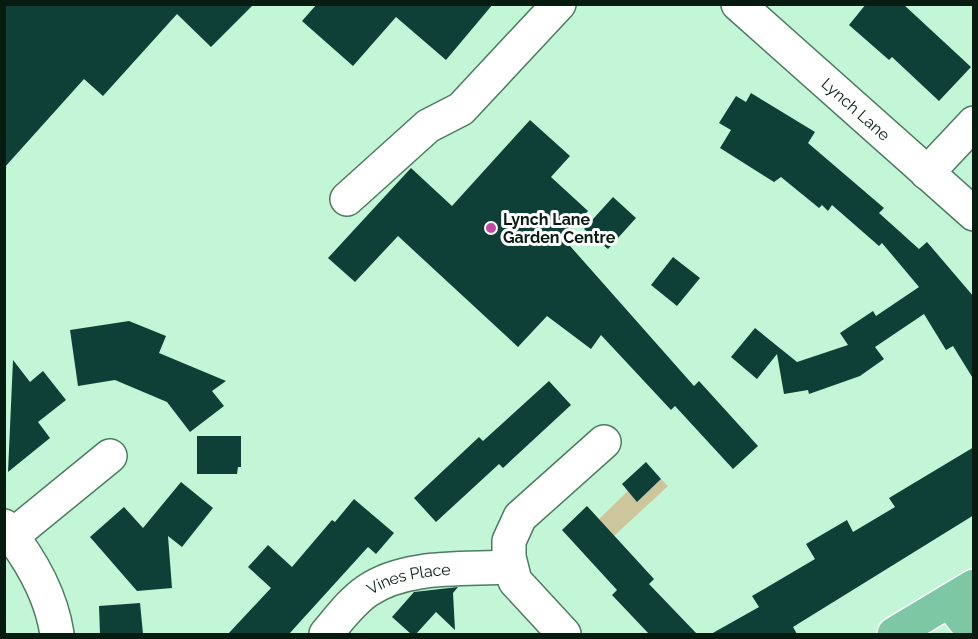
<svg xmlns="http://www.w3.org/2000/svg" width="978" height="639" viewBox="0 0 978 639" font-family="Raleway,sans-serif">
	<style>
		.green { fill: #cdc59c }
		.building { fill: #0e4037 }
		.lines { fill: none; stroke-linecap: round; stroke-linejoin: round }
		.minor-casing { stroke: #4c7c60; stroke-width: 36 }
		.major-casing { stroke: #fff; stroke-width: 36 }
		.minor { stroke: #fff; stroke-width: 33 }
		.major { stroke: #7dc7a5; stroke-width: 33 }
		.poi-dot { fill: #bf4ba4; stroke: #fff; stroke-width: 2 }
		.labels { text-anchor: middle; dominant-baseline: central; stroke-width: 6; stroke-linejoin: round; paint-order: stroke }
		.street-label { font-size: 16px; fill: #071b10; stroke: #fff }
		.poi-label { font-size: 16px; font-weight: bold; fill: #071b10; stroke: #fff; text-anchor: start }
	</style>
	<rect width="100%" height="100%" fill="#c3f6d7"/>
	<!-- green -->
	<polygon class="green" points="661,479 668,486 614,536 599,519 628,491 638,501"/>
	<!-- building -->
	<g class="building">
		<polygon points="4,4 254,4 211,47 177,14 103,96 84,79 4,168"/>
		<polygon points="317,4 493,4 446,60 396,17 353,66 302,21"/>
		<polygon points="866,4 903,4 971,67 939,101 892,57 889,60 849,25"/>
		<polygon points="751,93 815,132 808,143 884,208 879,213 919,249 927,242 974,297 974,380 953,346 946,350 924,314 875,347 884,359 860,376 809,394 808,390 784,394 777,354 757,379 731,357 755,328 797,362 848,345 840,333 873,311 876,316 919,287 882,243 879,246 832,205 828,211 822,205 819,208 781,177 774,182 720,148 731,130 719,123 736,96 746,102"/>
		<polygon points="530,120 570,156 551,177 588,211 563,238 694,386 699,381 758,446 733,469 675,406 671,410 601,335 591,349 547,316 518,347 398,236 355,282 328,258 411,168 452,206"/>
		<polygon points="613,197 636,218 608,249 584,229"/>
		<polygon points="673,257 700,278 677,306 651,285"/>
		<polygon points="129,321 166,336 159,353 226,381 212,391 224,406 190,432 167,402 115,380 78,386 70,330"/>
		<polygon points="13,360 30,382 43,371 66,400 38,422 50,438 8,472"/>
		<polygon points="549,381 571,405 503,468 499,464 436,522 414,498 479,437 483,441"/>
		<polygon points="197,436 241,436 241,467 238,467 237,474 197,474"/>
		<polygon points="974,447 974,515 793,627 797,634 711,634 759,607 752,596 815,559 806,544 847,520 853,532 895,507 889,498"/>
		<polygon points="646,462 661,479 637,502 622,484"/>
		<polygon points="181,482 213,508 182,547 168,536 172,588 137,591 90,537 124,507 143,528"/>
		<polygon points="354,499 394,533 376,554 368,547 289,634 228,634 271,588 248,567 268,545 292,567 332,520 335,522"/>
		<polygon points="587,506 654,579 649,584 697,634 649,634 612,595 617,590 562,530"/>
		<polygon points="458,587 453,593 455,630 436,612 416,634 411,634 392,617 414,592"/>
		<polygon points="140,603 143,634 100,634 99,606"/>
	</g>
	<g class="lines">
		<!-- minor casing -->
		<g class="minor-casing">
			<g id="minor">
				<path id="s1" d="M738,4L974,214"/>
				<polyline points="927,173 974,123"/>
				<polyline points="347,199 428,126 461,109 559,4"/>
				<path d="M4,526C30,558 51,594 57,634"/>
				<polyline points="12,536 110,456"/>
				<path id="s2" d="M326,634C339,619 351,602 367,591C406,564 464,570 510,567"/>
				<polyline points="564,634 515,581 509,557 509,541 520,517 604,442"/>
			</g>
		</g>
		<!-- major casing -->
		<g class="major-casing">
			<g id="major">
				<polyline points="949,601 974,633"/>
				<polyline points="894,634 974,586"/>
			</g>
		</g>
		<!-- minor -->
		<use href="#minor" class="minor"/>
		<!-- major -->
		<use href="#major" class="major"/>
	</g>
	<!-- markers -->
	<circle class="poi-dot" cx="491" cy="228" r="6"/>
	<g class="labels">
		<!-- street labels -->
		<g class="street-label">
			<text stroke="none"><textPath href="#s1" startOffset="158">Lynch Lane</textPath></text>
			<text stroke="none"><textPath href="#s2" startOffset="104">Vines Place</textPath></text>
		</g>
		<!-- poi labels -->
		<g class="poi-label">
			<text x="503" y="219">Lynch Lane<tspan x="503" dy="18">Garden Centre</tspan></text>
		</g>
	</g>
	<!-- border -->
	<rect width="978" height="639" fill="none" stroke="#071b10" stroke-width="12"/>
</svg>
